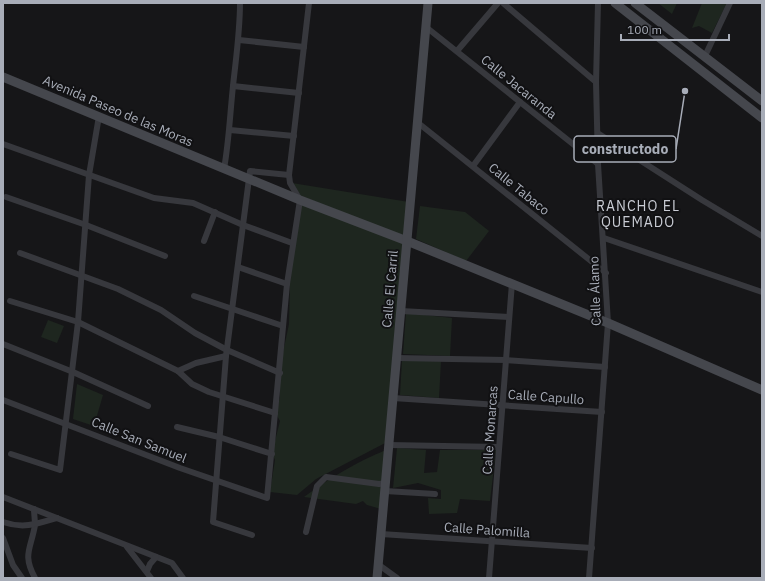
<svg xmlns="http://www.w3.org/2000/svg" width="765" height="581" viewBox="0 0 765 581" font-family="'IBM Plex Sans',sans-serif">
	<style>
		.green { fill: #1e261f }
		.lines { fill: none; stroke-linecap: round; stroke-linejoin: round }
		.street { stroke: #37383d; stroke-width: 6 }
		.secondary { stroke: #45474d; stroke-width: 9 }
		.labels { text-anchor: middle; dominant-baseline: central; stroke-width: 4; stroke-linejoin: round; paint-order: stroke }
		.street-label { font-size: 13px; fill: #a8adb8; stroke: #111113 }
		.neighbourhood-label { font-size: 14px; letter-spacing: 1px; fill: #c9ccd4; stroke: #111113 }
		.leader { fill: none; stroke: #a8adb8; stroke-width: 1.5 }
		.callout-dot { fill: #a8adb8; stroke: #111113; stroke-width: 1.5 }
		.callout { fill: #111113; stroke: #a8adb8; stroke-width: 1.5 }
		.callout-label { font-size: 14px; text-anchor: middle; font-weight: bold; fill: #a8adb8 }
	</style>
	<rect width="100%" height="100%" fill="#161618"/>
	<!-- green -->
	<g class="green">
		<polygon points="658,3 677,3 672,14"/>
		<polygon points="702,3 727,3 712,33 699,26 692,28"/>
		<polygon points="292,183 409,202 406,238 299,195"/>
		<polygon points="299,200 405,243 389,441 316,479 297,495 270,492 275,460 272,453 280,421 276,414 280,397 280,367 289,324 291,242"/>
		<polygon points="420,206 465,212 489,231 466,261 416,239"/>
		<polygon points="406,313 452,318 450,356 403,354"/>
		<polygon points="48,320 64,326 57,343 41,337"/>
		<polygon points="402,360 441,361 439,398 400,395"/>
		<polygon points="77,384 103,395 94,426 73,419"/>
		<polygon points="397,448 426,450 424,473 437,472 440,450 496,450 490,501 460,499 457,513 429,514 428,498 441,499 441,490 418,483 393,488"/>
		<path d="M386,450L381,509L367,505L363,501L356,504L304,497C330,478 356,462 386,450Z"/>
	</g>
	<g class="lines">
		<!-- street -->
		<g class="street">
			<polyline points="503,3 596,82"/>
			<polyline points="426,27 598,164"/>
			<polyline points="239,40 304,47"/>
			<polyline points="457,51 498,3"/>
			<polyline points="705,56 730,3"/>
			<polyline points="233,86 299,93"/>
			<polyline points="417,122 606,273"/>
			<polyline points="230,130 294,136"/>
			<polyline points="599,134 702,200 762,236"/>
			<polyline points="3,144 154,198 193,203 243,225 292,243"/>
			<polyline points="473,166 520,102"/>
			<path d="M224,169C229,141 230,114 233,86C236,58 240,31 240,3"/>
			<polyline points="6,197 86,225 165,256"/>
			<polyline points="604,238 762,292"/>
			<polyline points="204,241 215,212"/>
			<polyline points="20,253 118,289 161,310 195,333 227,350 280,373"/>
			<polyline points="238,267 287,284"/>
			<polyline points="194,296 283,326"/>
			<polyline points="10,301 78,322 178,371 192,384 209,392 275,413"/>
			<polyline points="401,311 509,317"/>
			<polyline points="3,344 73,372 148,406"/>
			<polyline points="397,358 506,360 605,367"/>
			<polyline points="178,371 196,363 226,356"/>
			<polyline points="393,398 602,412"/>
			<polyline points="3,400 180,468 267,498 287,284 300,200 290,183 289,175 309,3"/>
			<polyline points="177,427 219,437 272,454"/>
			<polyline points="389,445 499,447"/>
			<polyline points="11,454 60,470 78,322 89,175 99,116"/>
			<polyline points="385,491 435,494"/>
			<polyline points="3,497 172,563 183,578"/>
			<path d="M34,509C34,514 35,520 35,525C31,549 22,554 35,578"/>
			<path d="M3,522C23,529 37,524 57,518"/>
			<polyline points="306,532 317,486 326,477 379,484 386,483"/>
			<polyline points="381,534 592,548"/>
			<polyline points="252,535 213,522 226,356 250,171 289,175"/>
			<polyline points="3,538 13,565 22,578"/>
			<polyline points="127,547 151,578"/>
			<polyline points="379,565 397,578"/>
			<polyline points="147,571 150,564 156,557"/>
			<polyline points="489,578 512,283"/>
			<polyline points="589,578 608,323 598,164 596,82 598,3"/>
		</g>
		<!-- secondary -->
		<g class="secondary">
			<polyline points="615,3 762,118"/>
			<polyline points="635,3 762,101"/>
			<polyline points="3,77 300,200 407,241 608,323 762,390"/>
			<polyline points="377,578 428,3"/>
		</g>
	</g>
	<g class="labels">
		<!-- street labels -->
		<g class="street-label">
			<text transform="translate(519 87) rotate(39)">Calle Jacaranda</text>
			<text transform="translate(118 111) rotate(23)">Avenida Paseo de las Moras</text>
			<text transform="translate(519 189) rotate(39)">Calle Tabaco</text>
			<text transform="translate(390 289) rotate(-85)">Calle El Carril</text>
			<text transform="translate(595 291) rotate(-92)">Calle Álamo</text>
			<text transform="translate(546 397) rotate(4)">Calle Capullo</text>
			<text transform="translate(490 430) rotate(-86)">Calle Monarcas</text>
			<text transform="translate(139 440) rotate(22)">Calle San Samuel</text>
			<text transform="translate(487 530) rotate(4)">Calle Palomilla</text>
		</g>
		<!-- neighbourhood labels -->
		<g class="neighbourhood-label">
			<text x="638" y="206">RANCHO EL<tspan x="638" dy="16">QUEMADO</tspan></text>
		</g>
	</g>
	<!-- callouts -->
	<path class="leader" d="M685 91L676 149"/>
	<circle class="callout-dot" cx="685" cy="91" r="4"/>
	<rect class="callout" x="574" y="136" width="102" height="26" rx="4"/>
	<g class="callout-label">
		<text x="625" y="154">constructodo</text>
	</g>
	<!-- border -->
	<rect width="765" height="581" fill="none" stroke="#a8adb8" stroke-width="8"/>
	<!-- scale -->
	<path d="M621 34v6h108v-6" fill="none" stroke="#a8adb8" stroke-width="2"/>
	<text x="627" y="34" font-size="12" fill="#a8adb8" stroke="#111113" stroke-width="3" paint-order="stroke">100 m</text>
</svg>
